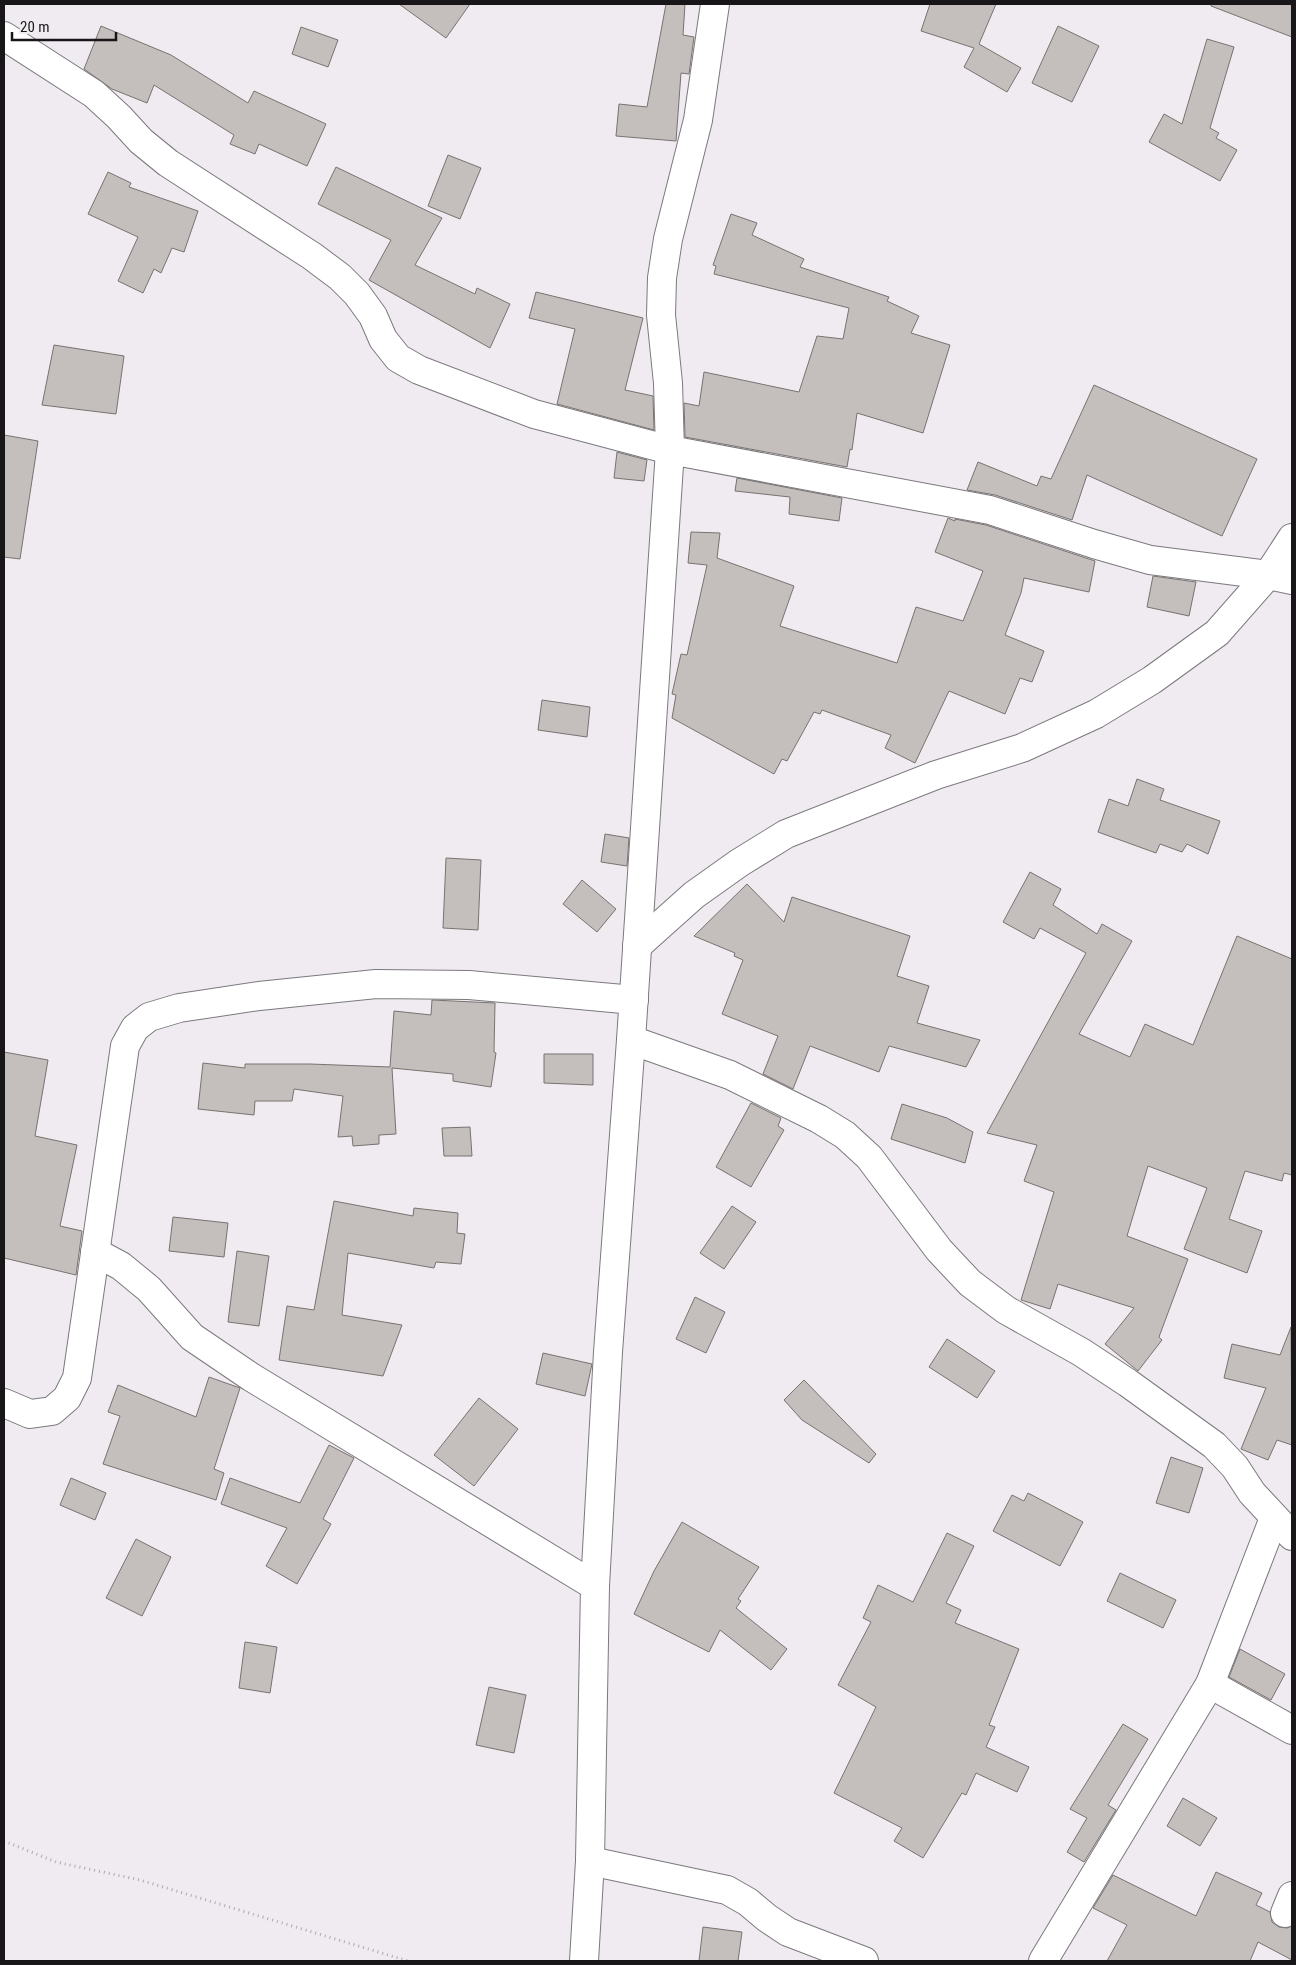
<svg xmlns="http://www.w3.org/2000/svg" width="1296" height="1965" viewBox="0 0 1296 1965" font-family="'Roboto Condensed',sans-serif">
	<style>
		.building { fill: #c4bebc; stroke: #787371 }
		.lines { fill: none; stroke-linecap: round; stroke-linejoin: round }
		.minor-casing { stroke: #7c797e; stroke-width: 30 }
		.path { stroke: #adaaae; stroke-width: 3; stroke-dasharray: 1 4; stroke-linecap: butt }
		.minor { stroke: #fff; stroke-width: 28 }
	</style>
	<rect width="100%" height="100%" fill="#efebf0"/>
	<!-- building -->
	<g class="building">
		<polygon points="399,4 470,4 446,38"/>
		<polygon points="666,4 685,4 683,35 694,37 689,74 681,73 676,141 616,136 619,104 647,107"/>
		<polygon points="930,4 996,4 979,44 1021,68 1007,92 964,67 974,48 921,31"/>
		<polygon points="1211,4 1292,4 1292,37 1211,6"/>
		<polygon points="101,26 171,55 248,103 254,91 326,124 307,166 259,144 255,154 230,144 234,135 154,85 147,103 112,89 84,69"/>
		<polygon points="1058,26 1099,46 1072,102 1032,83"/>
		<polygon points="301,27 338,40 328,67 292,54"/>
		<polygon points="1207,39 1234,47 1210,128 1219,133 1216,138 1237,150 1220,181 1149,142 1164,114 1182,124"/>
		<polygon points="448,155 481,168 460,219 428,206"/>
		<polygon points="336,167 442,218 415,265 475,294 477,288 510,304 490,348 369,280 391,240 318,204"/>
		<polygon points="108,172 131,183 129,187 198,211 184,252 172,248 161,273 154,269 143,293 118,281 138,237 88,214"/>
		<polygon points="731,214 757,223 752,235 804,259 800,267 889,297 887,301 919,316 911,333 950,345 923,433 857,413 852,450 850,449 847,467 685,437 684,403 699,406 704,372 799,392 817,336 843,339 849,308 714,274 716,266 713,265"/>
		<polygon points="536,292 643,318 625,390 653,396 654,430 557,404 575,329 529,318"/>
		<polygon points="54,345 124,356 116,414 42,405"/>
		<polygon points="1094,385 1257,459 1222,536 1087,475 1072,520 995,495 967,490 978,462 1037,486 1041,476 1051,479"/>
		<polygon points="4,435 38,441 20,559 4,557"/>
		<polygon points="617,452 647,460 644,481 614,478"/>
		<polygon points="737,478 842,498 839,521 789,514 790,497 735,491"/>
		<polygon points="948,518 955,521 955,519 986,525 1095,561 1089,592 1024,578 1021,593 1005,635 1044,651 1032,682 1020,678 1005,714 949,691 915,763 885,748 891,735 822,710 820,714 814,712 787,761 782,759 774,774 672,718 676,695 672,694 681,654 687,655 707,565 688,563 691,532 720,533 717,558 794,586 780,626 897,663 916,607 963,621 983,571 935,552"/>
		<polygon points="1153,576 1196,582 1189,616 1147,607"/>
		<polygon points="542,700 590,707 587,737 538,730"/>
		<polygon points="1137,779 1164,789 1160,800 1220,821 1208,854 1187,844 1182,852 1160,844 1156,853 1098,832 1109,799 1128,806"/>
		<polygon points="605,834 629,838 627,866 601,862"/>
		<polygon points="446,858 481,860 478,930 443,928"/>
		<polygon points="1030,872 1061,889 1053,905 1097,934 1102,924 1132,941 1079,1034 1130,1057 1145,1024 1193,1045 1237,936 1292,959 1292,1175 1284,1173 1282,1181 1245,1171 1229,1219 1262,1231 1247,1273 1184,1249 1207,1188 1148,1166 1127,1236 1188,1259 1159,1337 1162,1340 1138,1371 1105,1344 1134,1308 1058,1284 1050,1309 1021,1300 1054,1192 1024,1181 1037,1145 987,1133 1086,953 1040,928 1034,939 1003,922"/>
		<polygon points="582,880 616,909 597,932 563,904"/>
		<polygon points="747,884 784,922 792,897 910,936 897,976 929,986 917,1023 980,1040 966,1067 889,1046 879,1072 810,1046 793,1089 763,1074 778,1036 722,1014 743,960 734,956 735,953 694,936"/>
		<polygon points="432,1000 495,1003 494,1052 496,1053 491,1087 453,1081 453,1074 392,1068 396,1134 379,1135 379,1144 353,1146 352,1136 338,1137 343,1096 294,1089 292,1101 255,1101 254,1115 198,1109 203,1063 245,1068 245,1064 310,1064 390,1067 394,1011 431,1015"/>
		<polygon points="4,1052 48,1060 35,1136 77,1145 60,1226 82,1231 76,1275 4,1258"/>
		<polygon points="544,1054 593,1054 593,1085 544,1083"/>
		<polygon points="751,1103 781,1118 778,1126 784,1130 751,1187 716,1167"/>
		<polygon points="902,1104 947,1118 973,1132 965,1163 891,1139"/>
		<polygon points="470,1127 472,1156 444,1156 442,1128"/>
		<polygon points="334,1201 413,1216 414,1208 458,1213 457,1233 465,1234 461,1264 436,1262 434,1268 348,1253 342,1315 402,1325 383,1376 279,1360 287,1306 314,1310"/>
		<polygon points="732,1206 756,1222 724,1269 700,1253"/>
		<polygon points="173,1217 228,1223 224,1257 169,1251"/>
		<polygon points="237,1251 269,1256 259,1326 228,1322"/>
		<polygon points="695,1297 725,1312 706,1353 676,1339"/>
		<polygon points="1291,1327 1292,1445 1277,1440 1268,1460 1241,1449 1266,1388 1224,1378 1232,1344 1280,1355"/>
		<polygon points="947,1339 995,1371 977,1398 929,1367"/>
		<polygon points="543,1353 592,1364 585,1396 536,1384"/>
		<polygon points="209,1377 240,1388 214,1469 224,1473 216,1500 103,1464 120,1416 108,1412 118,1385 196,1417"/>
		<polygon points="804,1380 876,1454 869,1463 802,1420 784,1400"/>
		<polygon points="479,1398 518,1429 474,1486 434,1455"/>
		<polygon points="329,1445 354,1458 323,1519 331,1524 297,1584 266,1566 287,1528 221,1504 230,1478 300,1503"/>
		<polygon points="1171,1457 1203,1468 1189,1513 1156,1503"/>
		<polygon points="71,1478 106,1493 95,1520 60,1505"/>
		<polygon points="1028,1493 1083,1522 1060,1566 993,1531 1012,1495 1024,1501"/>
		<polygon points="682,1522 759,1567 738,1599 741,1601 736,1608 787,1649 771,1670 720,1630 709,1652 634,1614 654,1571"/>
		<polygon points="947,1533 974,1546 946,1603 961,1610 955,1623 1019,1649 989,1725 995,1727 986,1747 1029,1767 1017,1792 976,1773 966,1795 962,1793 923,1858 894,1841 902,1828 834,1793 876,1707 838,1685 871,1622 863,1618 878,1585 913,1602"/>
		<polygon points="136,1539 171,1557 142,1616 106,1598"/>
		<polygon points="1120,1573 1176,1600 1163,1628 1107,1601"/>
		<polygon points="245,1642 277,1647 270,1693 239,1688"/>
		<polygon points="1240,1649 1285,1674 1271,1700 1229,1677"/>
		<polygon points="489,1687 526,1695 514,1753 476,1745"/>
		<polygon points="1123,1724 1148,1739 1108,1805 1116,1810 1084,1862 1067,1852 1087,1818 1070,1809"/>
		<polygon points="1183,1798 1217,1818 1200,1846 1167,1826"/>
		<polygon points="1216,1872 1262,1893 1256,1905 1270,1912 1272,1922 1279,1927 1287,1928 1292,1926 1292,1960 1258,1942 1250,1961 1107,1961 1127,1925 1093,1908 1113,1875 1196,1916"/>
		<polygon points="703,1927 742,1932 738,1961 699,1961"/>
	</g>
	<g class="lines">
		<!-- minor casing -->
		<g class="minor-casing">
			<g id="minor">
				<polyline points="4,36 94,94 119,117 141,141 168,163 312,256 340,277 357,294 373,316 383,339 398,358 419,370 534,414 670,450 990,510 1094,544 1150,560 1268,575 1292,580"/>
				<polyline points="637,946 694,895 739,863 786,834 936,775 1022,748 1096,714 1152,680 1217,633 1268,575 1292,538"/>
				<polyline points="631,1040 730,1075 819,1119 845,1135 869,1157 939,1250 970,1283 1006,1310 1081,1352 1128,1383 1214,1445 1235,1467 1252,1493 1292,1536"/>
				<polyline points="95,1252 121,1266 149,1289 192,1337 251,1377 595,1586"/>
				<polyline points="4,1403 30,1414 52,1411 67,1398 77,1378 125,1046 135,1028 149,1017 179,1008 259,996 376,984 469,985 634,1000"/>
				<polyline points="1210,1684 1292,1730"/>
				<polyline points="590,1861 727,1890 748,1902 767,1918 788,1932 864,1961"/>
				<polyline points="1285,1913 1292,1896"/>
				<polyline points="584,1961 590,1861 595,1586 608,1352 631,1040 670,450 668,383 661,315 662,278 668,239 698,120 715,4"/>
				<polyline points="1043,1961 1210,1684 1274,1518"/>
			</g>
		</g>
		<!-- path -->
		<polyline class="path" points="4,1841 56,1862 140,1880 408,1961"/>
		<!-- minor -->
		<use href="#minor" class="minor"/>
	</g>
	<!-- border -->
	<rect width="1296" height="1965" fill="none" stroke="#181618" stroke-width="10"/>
	<!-- scale -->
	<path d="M12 32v8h104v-8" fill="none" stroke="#181618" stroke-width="2.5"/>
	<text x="20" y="32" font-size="15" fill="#181618" stroke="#efebf0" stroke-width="4" paint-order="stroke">20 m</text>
</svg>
